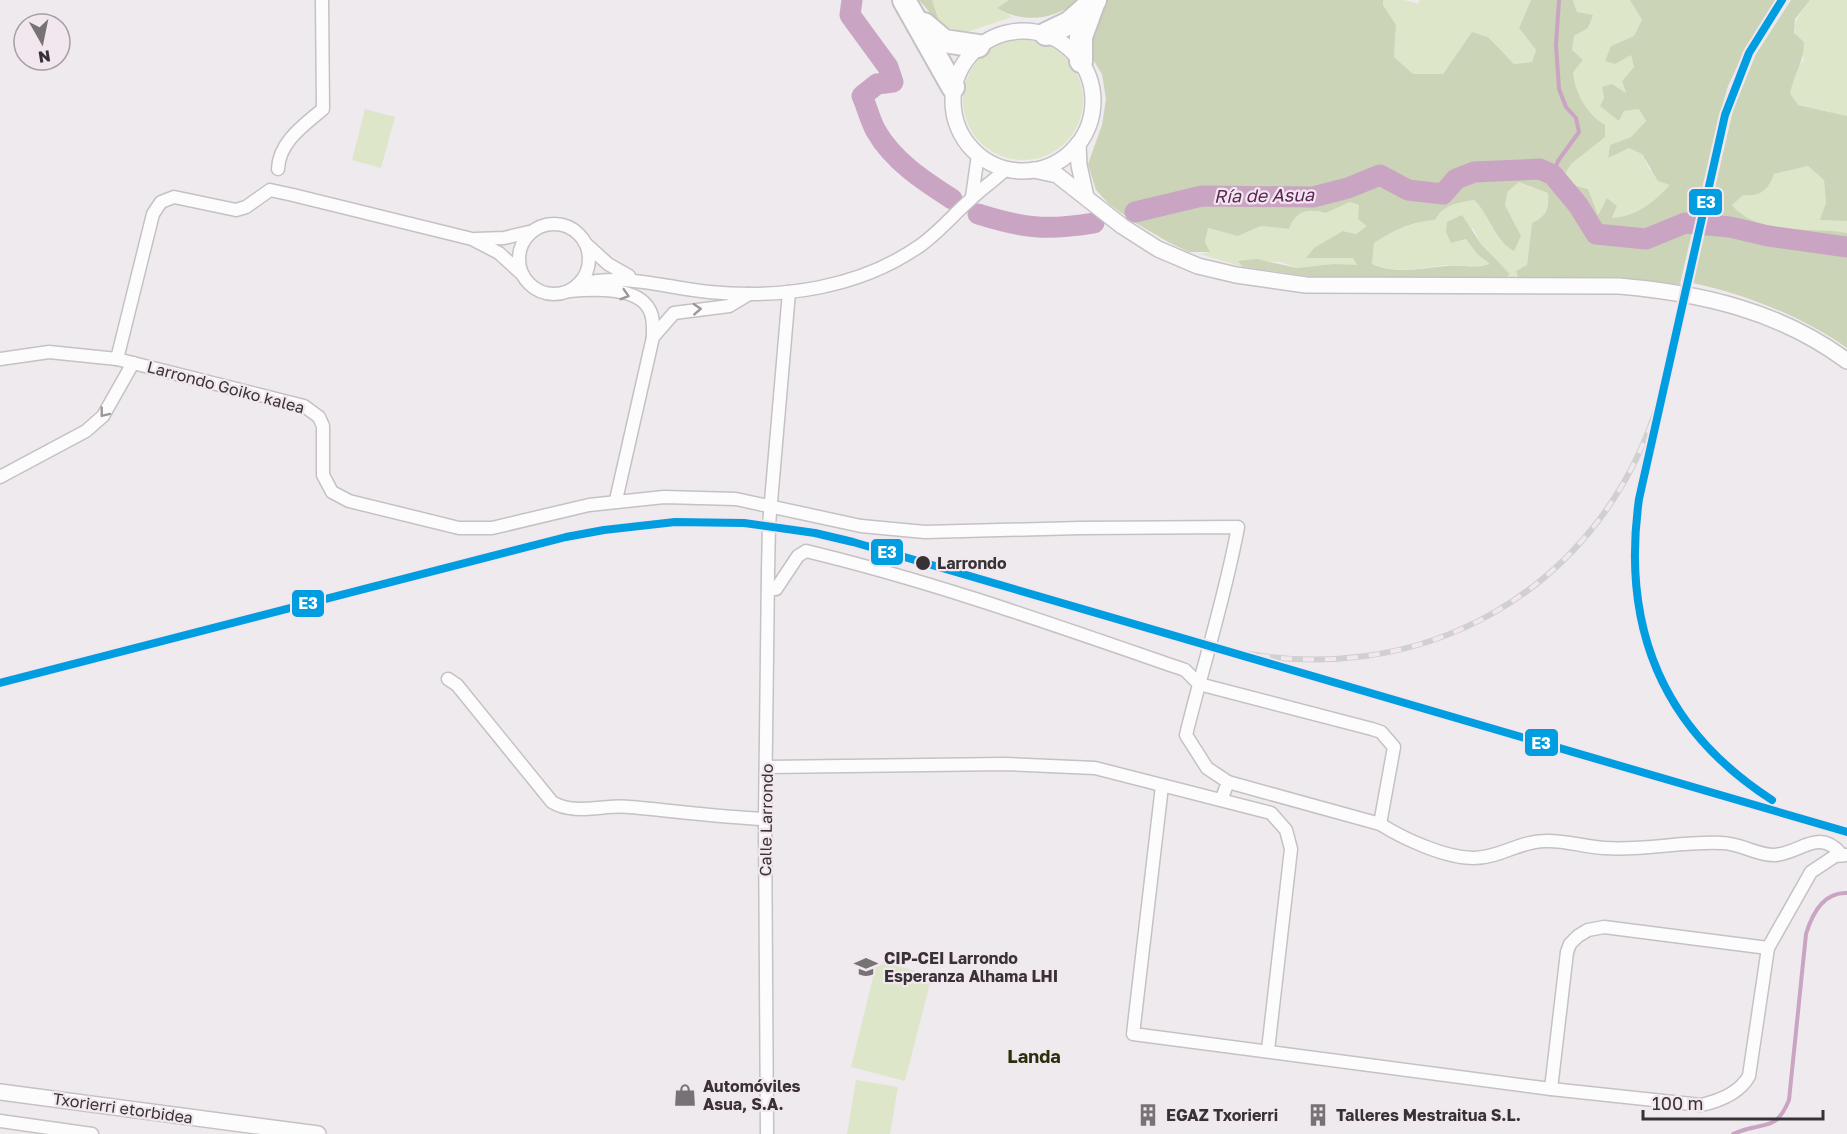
<svg xmlns="http://www.w3.org/2000/svg" width="1847" height="1134" viewBox="0 0 1847 1134" font-family="'Golos Text',sans-serif">
	<style>
		.green { fill: #dde6c9 }
		.forest { fill: #cbd4b6 }
		.lines { fill: none; stroke-linecap: round; stroke-linejoin: round }
		.stream { stroke: #caa5c3; stroke-width: 4 }
		.river { stroke: #caa5c3; stroke-width: 21 }
		.minor-casing { stroke: #c5c1c4; stroke-width: 15 }
		.tertiary-casing { stroke: #c5c1c4; stroke-width: 18 }
		.motorway-casing { stroke: #c5c1c4; stroke-width: 26 }
		.minor { stroke: #fdfcfc; stroke-width: 12 }
		.tertiary { stroke: #fdfcfc; stroke-width: 15 }
		.motorway { stroke: #fdfcfc; stroke-width: 22 }
		.rail-casing { stroke: #d1d0d1; stroke-width: 6 }
		.rail { stroke: #f2e7ef; stroke-width: 4; stroke-dasharray: 11; stroke-linecap: butt }
		.rail-1-casing { stroke: #f2e7ef; stroke-width: 12 }
		.rail-1 { stroke: #009de0; stroke-width: 8 }
		.oneway { stroke: #9a9798 }
		.stop-dot { fill: #363235; stroke: #f2e7ef; stroke-width: 2 }
		.labels { text-anchor: middle; dominant-baseline: central; stroke-width: 4.5; stroke-linejoin: round; paint-order: stroke }
		.street-label { font-size: 16px; fill: #363235; stroke: #f2e7ef }
		.stop-label { font-size: 16px; font-weight: bold; fill: #363235; stroke: #f2e7ef; text-anchor: start }
		.poi-label { font-size: 16px; font-weight: bold; fill: #363235; stroke: #f2e7ef; text-anchor: start }
		.water-label { font-size: 18px; font-style: italic; fill: #612558; stroke: #f2e7ef }
		.neighbourhood-label { font-size: 18px; font-weight: bold; fill: #27320d; stroke: #f2e7ef }
		.line-badge { stroke: #f2e7ef; stroke-width: 2 }
		.badge-label { font-size: 16px; text-anchor: middle; font-weight: bold; fill: #fff }
	</style>
	<rect width="100%" height="100%" fill="#efeaee"/>
	<!-- green -->
	<g class="green">
		<polygon points="932,0 1009,0 997,8 1012,17 964,33 940,24"/>
		<polygon points="1383,0 1404,0 1418,4 1420,0 1531,0 1519,28 1536,50 1532,62 1514,64 1488,37 1472,32 1443,74 1413,74 1394,57 1396,25 1382,5"/>
		<path d="M1573,0H1630L1642,20L1634,36L1611,46L1631,55L1634,67L1622,81L1626,93L1602,87L1604,99L1600,105L1619,121L1624,111L1639,109L1646,121L1631,137L1610,145L1608,157L1629,148L1642,154L1649,169L1671,185C1653,203 1637,216 1612,218L1617,207L1603,205L1598,216L1588,189L1576,186L1564,176L1571,164L1605,136V125C1574,106 1568,71 1574,36L1588,28L1592,16L1577,12Z"/>
		<path d="M1810,0H1847V116L1798,105L1790,93L1794,73L1804,60C1792,28 1789,27 1810,0Z"/>
		<circle cx="1023" cy="100" r="60"/>
		<polygon points="365,109 395,117 381,168 352,160"/>
		<path d="M1808,166L1824,180L1826,203L1821,220L1847,221V233C1810,227 1758,237 1732,205L1743,194L1774,174Z"/>
		<path d="M1519,182L1548,193C1549,209 1547,216 1532,223L1527,265L1516,271L1518,277L1503,280L1510,274L1481,244L1473,228L1451,243L1466,239L1477,254L1490,264C1472,270 1465,264 1448,265C1421,267 1397,275 1372,264L1374,243C1394,230 1410,222 1435,220C1444,204 1457,203 1474,200L1487,212L1492,228L1521,236L1505,205L1508,190Z"/>
		<path d="M1350,202L1359,205L1368,226L1356,234L1343,231L1306,258H1353L1358,266L1333,264L1297,268L1281,262L1239,261L1243,267L1200,254L1210,252L1205,242L1207,228L1239,236L1261,226L1289,229C1296,210 1307,208 1326,213Z"/>
		<polygon points="877,961 932,975 905,1081 851,1067"/>
		<polygon points="856,1080 898,1087 890,1134 847,1134"/>
	</g>
	<!-- forest -->
	<g class="forest">
		<polygon points="919,0 932,0 940,24"/>
		<path d="M1009,0H1078C1056,20 1022,24 997,8Z"/>
		<path d="M1107,0H1383V5L1396,25L1394,57L1413,74H1443L1472,32L1488,37L1514,64L1532,62L1536,50L1519,28L1531,0H1573L1577,12L1593,15L1588,28L1574,36L1572,50L1583,60L1573,72C1575,94 1587,114 1605,125V137L1571,164L1564,176L1576,186L1588,189L1598,215L1607,198L1617,206L1612,218C1637,216 1653,203 1670,185L1658,181L1642,154L1629,148L1608,158L1610,145L1631,137L1646,121L1639,109L1624,111L1619,121L1600,106L1604,98L1602,87L1612,84L1626,93L1622,81L1634,67L1631,55L1615,64L1605,61L1611,46L1634,36L1642,20L1630,0H1776L1744,52L1728,86L1717,124L1680,284L1518,277L1516,271L1527,265L1532,223C1547,216 1549,209 1548,193L1519,182L1508,191L1505,205L1521,236L1514,251C1493,239 1491,216 1474,200C1457,203 1444,204 1435,220C1410,222 1394,230 1374,243L1372,264C1396,275 1421,268 1447,266C1464,264 1472,270 1490,264L1477,254L1466,239L1451,243L1446,232L1447,222L1462,215L1481,244L1510,274L1503,280L1314,277L1243,267L1238,261L1257,259L1297,268L1333,264L1357,265L1353,258H1306L1314,248L1343,231L1356,234L1367,226L1358,219L1359,205L1350,202L1326,213C1307,208 1296,210 1289,229L1261,226L1238,236L1208,228L1205,242L1210,252H1189L1168,242L1134,222L1109,204L1096,190L1088,164L1102,125L1106,99L1102,74L1092,58V21Z"/>
		<path d="M1791,0H1810L1795,19L1794,33L1804,42C1804,62 1794,74 1790,93L1798,105L1847,116V221L1820,220L1826,203L1824,180L1808,166L1774,174C1768,190 1761,197 1743,195L1732,205C1757,236 1812,227 1847,233V348C1803,317 1745,294 1693,283L1733,110L1756,54Z"/>
	</g>
	<g class="lines">
		<!-- stream -->
		<g class="stream">
			<polyline points="1553,175 1558,161 1579,132 1576,118 1566,107 1559,89 1556,45 1559,0"/>
			<path d="M1733,1134C1764,1120 1775,1134 1789,1100L1806,934C1812,914 1823,892 1847,893"/>
		</g>
		<!-- river -->
		<g class="river">
			<path d="M852,0L850,15L888,67L893,82L877,84L862,96C867,107 870,120 876,131C893,161 924,181 952,199"/>
			<polyline points="1135,212 1202,196 1313,197 1348,188 1380,175 1408,190 1443,194 1456,179 1474,172 1540,169 1553,175 1578,205 1596,234 1646,239 1685,223 1730,227 1768,236 1847,247"/>
			<path d="M978,214C1023,228 1046,231 1094,223"/>
		</g>
		<!-- minor casing -->
		<g class="minor-casing">
			<g id="minor">
				<path d="M278,169C279,142 304,125 323,109L322,0"/>
				<polyline points="972,197 978,155"/>
				<circle cx="554" cy="259" r="35"/>
				<polyline points="476,239 504,238 529,232"/>
				<polyline points="586,244 608,264 629,276"/>
				<path d="M578,284C629,273 660,287 709,292C783,299 860,288 921,245C940,231 954,214 971,199C982,188 995,180 1006,169"/>
				<path d="M569,291C591,289 637,286 649,309C654,317 653,328 653,337L616,500"/>
				<polyline points="653,337 674,313 729,306 749,294"/>
				<path d="M0,359L49,352L117,359L304,406L319,417L323,426V475L332,492L349,501L459,528H492L589,505L664,497L736,499L861,526L925,532L1080,528L1238,527C1225,598 1203,665 1186,735L1207,768L1228,782L1222,798"/>
				<polyline points="117,359 153,214 161,202 174,197 236,210 246,207 270,190 293,195 472,239 499,253 523,275"/>
				<polyline points="0,477 86,431 103,416 133,363"/>
				<path d="M768,588L776,589L798,556L806,551C935,582 1060,627 1185,670L1199,684L1372,729L1381,732L1394,747L1380,824L1228,782"/>
				<path d="M448,679L457,685L552,802C574,816 605,804 630,807C675,811 720,817 765,819"/>
				<polyline points="767,767 1005,764 1095,768 1271,813 1286,830 1291,849 1268,1050"/>
				<path d="M1162,786L1133,1034L1551,1089L1701,1105C1719,1101 1739,1094 1749,1076L1768,948L1811,872L1835,856L1847,855"/>
				<path d="M1380,824C1404,839 1445,858 1474,858C1499,858 1520,841 1545,841C1565,840 1584,847 1604,848C1644,851 1683,841 1722,843C1741,843 1757,856 1775,855C1801,853 1819,827 1842,855"/>
				<polyline points="1551,1089 1567,952 1570,944 1578,936 1588,930 1604,927 1768,948"/>
				<polyline points="0,1121 92,1134"/>
				<polyline points="767,1134 765,819 768,572 769,525 789,292"/>
			</g>
		</g>
		<!-- tertiary casing -->
		<g class="tertiary-casing">
			<g id="tertiary">
				<circle cx="1023" cy="101" r="70"/>
				<polyline points="1078,144 1079,165 1086,197"/>
				<path d="M1034,170L1057,175L1122,226L1158,249L1198,266L1236,275L1306,285L1619,286C1701,293 1780,311 1847,361"/>
				<polyline points="0,1092 318,1134"/>
			</g>
		</g>
		<!-- motorway casing -->
		<g class="motorway-casing">
			<g id="motorway">
				<polyline points="904,0 953,87"/>
				<polyline points="924,24 944,41 978,46"/>
				<polyline points="1046,34 1069,23 1095,0"/>
				<polyline points="1081,61 1081,37 1093,4"/>
			</g>
		</g>
		<!-- minor -->
		<use href="#minor" class="minor"/>
		<!-- tertiary -->
		<use href="#tertiary" class="tertiary"/>
		<!-- motorway -->
		<use href="#motorway" class="motorway"/>
		<!-- rail casing -->
		<g class="rail-casing">
			<path id="rail" d="M1216,647C1418,698 1610,589 1663,386"/>
		</g>
		<!-- rail -->
		<use href="#rail" class="rail"/>
		<!-- rail-1 casing -->
		<g class="rail-1-casing">
			<g id="rail-1">
				<polyline points="0,683 566,537 604,530 675,522 744,523 815,533 853,542 1847,832"/>
				<path d="M1772,800C1662,729 1621,627 1639,499L1725,115L1749,53L1782,0"/>
			</g>
		</g>
		<!-- rail-1 -->
		<use href="#rail-1" class="rail-1"/>
	</g>
	<!-- one-way arrows -->
	<defs><path id="oneway-chevron" d="M-2-3.5L2.5 0L-2 3.5" fill="none" stroke-width="1.6" stroke-linecap="round" stroke-linejoin="round" transform="scale(1.5)"/></defs>
	<g class="oneway">
		<use href="#oneway-chevron" transform="translate(625 295) rotate(17)"/>
		<use href="#oneway-chevron" transform="translate(697 309) rotate(-3)"/>
		<use href="#oneway-chevron" transform="translate(104 413) rotate(128)"/>
	</g>
	<!-- icons -->
	<defs>
		<g id="school-bare" transform="scale(1.8)"><path d="M0-5L7-2L0 1L-7-2ZM-4 1L0 2.5L4 1V4Q0 6-4 4Z" fill="#777276" stroke="#f2e7ef" stroke-width="2.5" paint-order="stroke"/></g>
		<g id="shop-bare" transform="scale(1.8)"><path d="M-5-2.5h2.3a2.7 3.5 0 0 1 5.4 0H5L5.5 6h-11ZM-1.5-2.5h3a1.5 2.3 0 0 0-3 0Z" fill="#777276" stroke="#f2e7ef" stroke-width="2.5" paint-order="stroke"/></g>
		<g id="building-bare" transform="scale(1.8)"><path d="M-4-6H4V6H1V3H-1V6H-4ZM-2.5-4.3h1.7v1.8h-1.7ZM.8-4.3h1.7v1.8H.8ZM-2.5-1h1.7V.8h-1.7ZM.8-1h1.7V.8H.8Z" fill="#777276" stroke="#f2e7ef" stroke-width="2.5" paint-order="stroke"/></g>
	</defs>
	<g fill-rule="evenodd">
		<use href="#school-bare" x="866" y="967"/>
		<use href="#shop-bare" x="685" y="1095"/>
		<use href="#building-bare" x="1148" y="1115"/>
		<use href="#building-bare" x="1318" y="1115"/>
	</g>
	<!-- markers -->
	<circle class="stop-dot" cx="923" cy="563" r="8"/>
	<g class="labels">
		<!-- street labels -->
		<g class="street-label">
			<text transform="translate(226 387) rotate(15)">Larrondo Goiko kalea</text>
			<text transform="translate(766 820) rotate(-89)">Calle Larrondo</text>
			<text transform="translate(123 1108) rotate(8)">Txorierri etorbidea</text>
		</g>
		<!-- stop labels -->
		<g class="stop-label">
			<text x="937" y="563">Larrondo</text>
		</g>
		<!-- poi labels -->
		<g class="poi-label">
			<text x="884" y="958">CIP-CEI Larrondo<tspan x="884" dy="18">Esperanza Alhama LHI</tspan></text>
			<text x="703" y="1086">Automóviles<tspan x="703" dy="18">Asua, S.A.</tspan></text>
			<text x="1166" y="1115">EGAZ Txorierri</text>
			<text x="1336" y="1115">Talleres Mestraitua S.L.</text>
		</g>
		<!-- water labels -->
		<g class="water-label">
			<text transform="translate(1264 195) rotate(-1)">Ría de Asua</text>
		</g>
		<!-- neighbourhood labels -->
		<g class="neighbourhood-label">
			<text x="1034" y="1056">Landa</text>
		</g>
	</g>
	<g class="line-badge">
		<rect x="1688" y="188" width="35" height="28" rx="6" fill="#009de0"/>
		<rect x="870" y="538" width="34" height="28" rx="6" fill="#009de0"/>
		<rect x="291" y="589" width="34" height="29" rx="6" fill="#009de0"/>
		<rect x="1524" y="728" width="35" height="29" rx="6" fill="#009de0"/>
	</g>
	<g class="badge-label">
		<text x="1706" y="208">E3</text>
		<text x="887" y="558">E3</text>
		<text x="308" y="609">E3</text>
		<text x="1541" y="749">E3</text>
	</g>
	<!-- north arrow -->
	<g transform="translate(42 42) rotate(171)"><circle r="28" fill="#f2e7ef" stroke="#a79fa5" stroke-width="1.5"/>
	<path d="M0-4.5L10 22L0 15L-10 22Z" fill="#777276"/>
	<text y="-9" font-size="16" font-weight="bold" text-anchor="middle" fill="#363235">N</text>
	</g>
	<!-- scale -->
	<path d="M1643 1110v9h180v-9" fill="none" stroke="#363235" stroke-width="3"/>
	<text x="1652" y="1110" font-size="18" fill="#363235" stroke="#f2e7ef" stroke-width="4.5" paint-order="stroke">100 m</text>
</svg>
